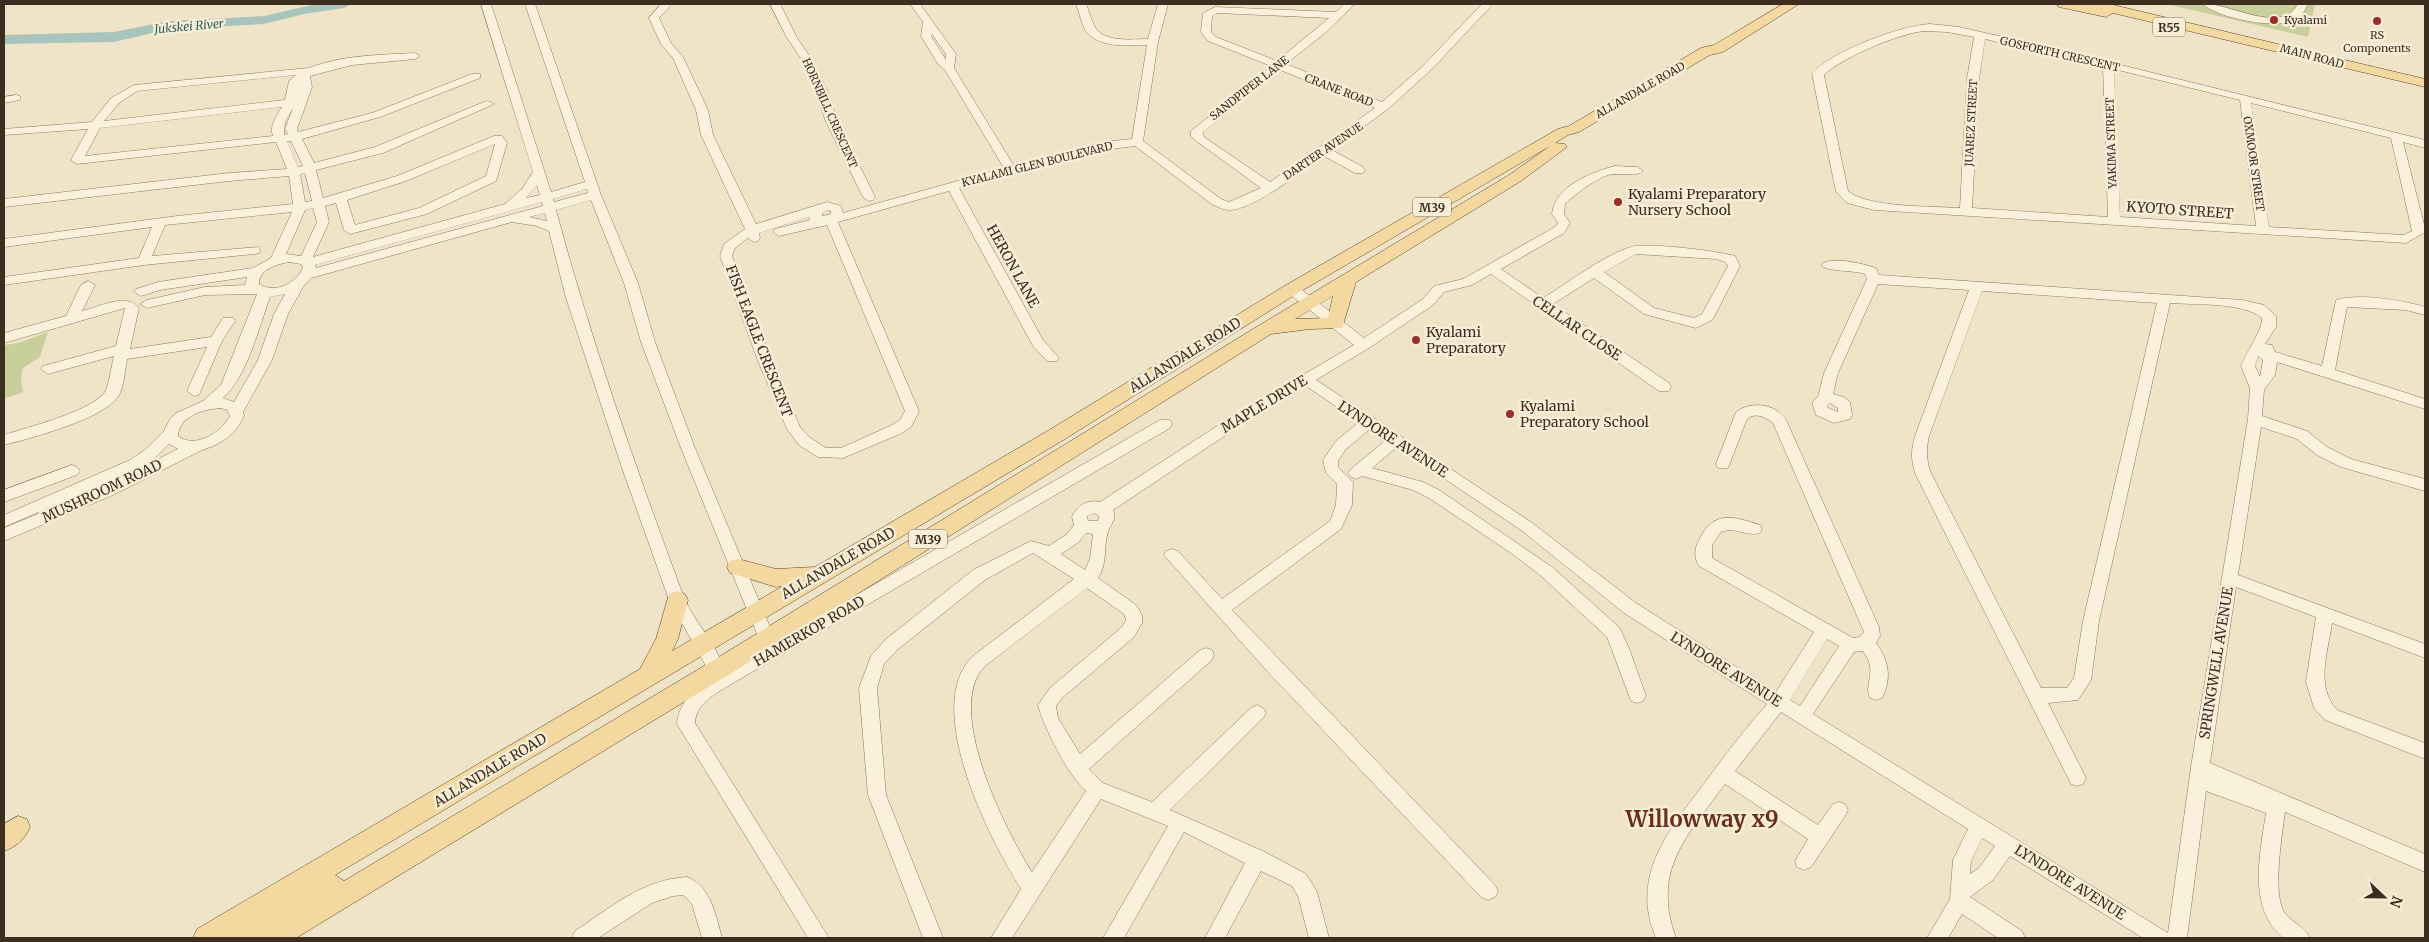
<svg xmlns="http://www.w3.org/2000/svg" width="2429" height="942" viewBox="0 0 2429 942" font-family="Merriweather,serif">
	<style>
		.green { fill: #c9cf9b }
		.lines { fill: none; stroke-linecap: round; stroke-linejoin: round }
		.river { fill: #a9c4bc; fill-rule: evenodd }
		.minor-casing { stroke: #8d765c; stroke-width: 1 }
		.major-casing { stroke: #5b4430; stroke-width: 1 }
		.minor { fill: #faf1dc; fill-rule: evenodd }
		.major { fill: #f3d9a0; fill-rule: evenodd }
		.poi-dot { fill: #9e2a2b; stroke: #f7eed8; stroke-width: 2 }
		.labels { text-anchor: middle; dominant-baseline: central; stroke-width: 5; stroke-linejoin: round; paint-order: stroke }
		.far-poi-label { font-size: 11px; fill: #3d2e20; stroke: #f7eed8; text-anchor: start }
		.far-street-label { font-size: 11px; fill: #3d2e20; stroke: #f7eed8 }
		.far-water-label { font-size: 12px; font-style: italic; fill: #2f5d5a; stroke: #f7eed8 }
		.shield { fill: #f7eed8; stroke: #756857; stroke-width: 1 }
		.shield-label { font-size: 12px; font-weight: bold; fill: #3d2e20 }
		.poi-label { font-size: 14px; fill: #3d2e20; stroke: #f7eed8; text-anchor: start }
		.street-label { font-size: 14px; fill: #3d2e20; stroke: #f7eed8 }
		.near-district-label { font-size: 22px; font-weight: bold; fill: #6b2e1e; stroke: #f7eed8 }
	</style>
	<rect width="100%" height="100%" fill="#f0e4c8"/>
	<!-- green -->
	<g class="green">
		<polygon points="2166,4 2315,4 2308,37"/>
		<polygon points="48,332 40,357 23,368 21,379 23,392 4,399 4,345 18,343"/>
	</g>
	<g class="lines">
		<!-- river -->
		<polygon class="river" points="316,4 351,4 344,8 304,14 264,24 169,29 114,42 4,44 4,35 114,32 169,21 264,16"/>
		<!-- minor casing -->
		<g class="minor-casing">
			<g id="minor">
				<path d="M481,4H491L551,192L585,182L525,4H535L601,195L638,283L655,342L695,448L775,639L773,643L1160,420H1170L1172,424L1170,428L723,689C710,697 696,706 695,723L829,938H808L677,724C679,701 696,687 715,676L711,675L669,600L622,468L566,298L549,231L537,226L512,222L311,278L303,287L288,314L272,360L243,412L244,416C235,435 222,444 202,450L113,495L4,541V528L103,487L178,449L169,444L156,457L140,468L4,527V515L130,460L146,449L164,431L170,419L176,413L203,401L221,385L257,294L205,295L147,308L140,304L147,300L205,287L245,285L247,277L160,290L141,296L134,292L136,289L158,282L253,268L271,258L292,212L165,225L152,256L259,247L260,250L259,253L254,254L144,265L4,285V277L139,258L152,227L4,247V239L177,216L293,204L289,176L229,181L4,207V199L229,173L287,169L276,142L77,164L71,160L88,129L4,135V129L92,122L111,98L134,85L309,68C342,55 380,55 415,53L420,56L415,59L352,65L310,76L312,87L297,129L298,132L372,113L472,74H480V78L380,117L302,139L314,163L375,147L484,102L488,101L494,104L383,153L316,170L323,198L397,176L494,136H502L507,143L496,181L427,214L350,234L344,230L336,203L325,206L329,222L313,257L505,204L522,189L533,172ZM296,75L289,81L285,100L104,121L119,103L137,91ZM282,107C277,116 269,125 273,136L85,156L100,128ZM293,108L285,129L288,134L284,135L285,122ZM287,141H291L303,166L298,167ZM495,144L486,176L419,208L355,225L347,200L406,181ZM305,173L312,201L305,202L300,174ZM537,185L540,195L526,198ZM587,189L588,193L554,202L553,199ZM591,200L624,283L641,342L681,448L759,639L761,644L770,645L725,671C717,644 693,621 683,595C636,468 591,341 556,210ZM542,202L543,206L316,268L315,265ZM313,208L317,222L301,256L286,254L305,210ZM545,213L547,221L529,217ZM289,262L301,264L303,267C297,284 274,294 259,284C258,270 277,264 289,262ZM285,294L274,314L258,360L234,402L223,398C247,377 259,327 270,297ZM221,408L227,410L230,416C221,433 195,449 178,436C179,416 204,409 221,408Z"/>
				<path d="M661,4H672L659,18L671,43L683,57L708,110L713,135L756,224L827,202L841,206L843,213L1004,168L945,70L938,64L921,36L923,22L910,4H920L956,54L954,68L1014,166L1112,141L1132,139L1147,45C1128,46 1097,48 1085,30C1081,22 1079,12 1076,4H1086C1089,11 1091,20 1095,27C1104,43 1133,39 1148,39L1158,4H1168L1158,42L1143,141L1221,199L1229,202L1261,188L1196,141L1191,136V131L1271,66L1208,41L1201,32L1203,13L1215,7L1336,12L1344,4H1355L1325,33L1286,64L1382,102L1423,66L1482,4H1493L1431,70L1388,109L1332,150L1363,167L1365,170L1363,173H1355L1324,156C1303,170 1253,211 1228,210C1223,210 1217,206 1213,205L1135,146L1112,149L959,188L1043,340L1059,358L1057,361H1047L1033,346L949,191L838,222L919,411L911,427L900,434L843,458L818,457L799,445L787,429L758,361L720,256L724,244L745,229L701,135L696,110L673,58L661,44L649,18ZM1217,13L1329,18L1277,61L1216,37L1211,32L1212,16ZM932,34L946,54V60L931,36ZM1280,70L1375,108L1270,182L1204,137L1203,132ZM828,210L831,211V214L822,216V213ZM809,217L810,220L775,229L773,232L779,236L827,225L905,411L900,420L890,426L841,448H826L809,437L800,427L772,361L732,256L735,248L748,238L754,242L758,241L760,238L759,233Z"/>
				<polygon points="770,4 780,4 796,36 812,60 827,90 838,122 875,197 873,200 869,201 863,197 826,122 815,90 802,60 786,36"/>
				<path d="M2203,4C2229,2 2281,36 2298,4H2308C2304,12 2302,17 2293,21C2275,29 2217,18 2203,4Z"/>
				<path d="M1930,24L1959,27L2056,49L2425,140V148L2403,142L2424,224V233L2406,243L1874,210L1847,203L1836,192L1812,74C1829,52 1902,25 1930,24ZM1924,31L1947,32L1974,37L1967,79L1960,208C1932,206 1868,208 1848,191L1824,75C1841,58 1900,33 1924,31ZM1985,39L2103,67L2108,217L1972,208L1979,79ZM2114,69L2240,100L2256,226L2120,217ZM2251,103L2391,138L2412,231L2404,235L2269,227Z"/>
				<polygon points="16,95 20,96 20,100 4,103 4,97"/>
				<path d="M1615,166L1637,167L1643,171C1636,178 1619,172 1608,175C1592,181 1578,192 1565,204L1564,214L1570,223L1564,233L1501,269L1543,298C1570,282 1602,256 1631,247C1645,242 1718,251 1735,256L1740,266L1714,317L1712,320L1696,328L1644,314L1594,278L1553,304L1669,383L1671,387L1669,391H1659L1491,274L1472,285L1444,292L1433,305L1369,348L1316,380L1531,522L1636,603L1776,692L1814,632L1699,566C1694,557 1694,550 1699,540C1713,510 1733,516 1760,525L1762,529L1760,533C1747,537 1734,526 1721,532L1712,545V558L1853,638L1860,637L1864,632L1773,423C1765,417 1756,412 1747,419L1728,468H1718L1716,464L1736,412C1750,401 1776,403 1786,420L1879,627L1880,636L1876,643C1889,661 1892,678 1882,698L1876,700L1870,698C1863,683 1879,673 1863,651L1854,652L1813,714L2168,933L2191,767L2248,419L2250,388L2241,366C2247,350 2262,332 2262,318C2243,302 2195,305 2170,303L2099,621L2091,680L2078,700L2048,703L2086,778L2083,784L2077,786L2071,784L1915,473C1911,460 1911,449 1915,436L1969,290L1878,284L1838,373L1833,394L1844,397L1850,402L1852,415L1850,419L1834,423L1816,415L1812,402L1818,397L1824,373L1867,279L1865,274C1854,270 1827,272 1821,265C1829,255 1864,264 1876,268L1879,275L2242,300L2264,305L2276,316V327L2265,344L2272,345L2275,352L2322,366L2336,300C2360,293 2401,300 2425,307V315L2406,310L2347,307L2335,370L2425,399V409L2277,362L2275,375L2264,390L2262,416L2307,431L2327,447L2351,459L2425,479V491L2341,467L2317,455L2297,439L2261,427L2238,575L2425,644V658L2332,623C2328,652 2315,686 2337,710L2425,743V759L2325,720L2314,708L2306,682L2316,617L2236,587L2210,763L2425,854V872L2285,812C2282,835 2273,889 2283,910C2289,922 2304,925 2310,938H2284C2247,911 2260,852 2266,813L2206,791L2187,938H2143L2010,856L1993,880L1970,897L2022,931L2025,938H1998L1962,914L1948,938H1927L1950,899L1953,860L1968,829L1781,712L1735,771L1818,825L1833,804L1839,802L1845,804L1848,810L1845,816L1811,867L1804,870L1797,867L1795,861L1808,839L1725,784C1687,836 1651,870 1676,938H1656C1629,875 1670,829 1706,781C1725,755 1745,729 1767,704L1624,613L1521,530L1397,447L1372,468L1423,482L1439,490L1552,567L1619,627L1629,648L1646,696L1643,701L1637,703L1631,701L1607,637L1540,575L1511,553L1429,498L1413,490L1362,476L1356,479L1351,477L1348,473L1351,469L1386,440L1370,429L1346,449L1338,461V467L1353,482L1352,505L1341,529L1232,610L1495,885L1498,891L1495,897L1488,900L1481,897L1267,671L1164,555L1166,551L1172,549L1178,551L1222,599L1330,521L1336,505L1337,484L1326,473L1323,460L1336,441L1359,422L1306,386L1241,425L1113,510C1117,518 1111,524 1108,532C1103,548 1108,563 1098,578L1136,605L1142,615V623L1134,637L1062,698L1056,706L1058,718L1080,754L1200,650L1206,648L1212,650L1214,655L1212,660L1089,769L1103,783L1152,802L1251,708L1257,705L1263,708L1266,713L1263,718L1170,810L1265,852L1306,874L1317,892L1329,938H1309L1298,896L1292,886L1261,871L1225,938H1205L1245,863L1184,832L1124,938H1103L1168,826L1101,799L1012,938H991L1021,889C990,840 921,706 973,656L1074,579L1033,553L985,580L897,650L884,664L877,688L886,795L943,938H923L868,795L859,688L871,656L885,640L973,570L1031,541L1049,546L1067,534L1074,525L1072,517C1077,505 1088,499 1100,502L1231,417L1354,345L1287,292L1285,289L1287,286H1297L1364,338L1423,299L1434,286L1463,279L1555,227L1558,223L1552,214C1554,187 1591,172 1615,166ZM1636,254L1716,259L1725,262L1728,266L1702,314L1694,318L1654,308L1604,272ZM1982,291L2157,303L2083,621L2074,678L2067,688H2041L1931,473C1926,460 1926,449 1929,436ZM2258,356L2263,360L2260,377L2255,366ZM1830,403L1838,408V412L1828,408L1827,405ZM1094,513L1099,516L1098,521H1088L1087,516ZM1086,533L1093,534L1090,559L1085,570L1061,554L1079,542ZM1087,588L1124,614L1126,620L1122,627L1050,688L1038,705C1043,726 1069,777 1086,791L1032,872C1006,832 943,707 985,666ZM1827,639L1839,646L1800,706L1790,700ZM1982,838L1995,846L1979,868L1970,874L1971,861Z"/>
				<path d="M88,281L95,285L82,311C99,307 127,292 139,308L130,349L211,337L223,318H233L235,321L222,341L199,395L194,396L187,391L207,347L127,359C125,370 124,388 118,397C101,420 31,438 4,445V435C25,428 97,410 106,390C110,380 111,367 114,356L48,374L41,369L43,366L116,346L125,308L4,343V333L66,316L81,285Z"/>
				<polygon points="72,465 77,467 80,471 77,475 4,502 4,490"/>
				<path d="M687,877C711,886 716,916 722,938H702L692,904L683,895L673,896L652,903L598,938H572L575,931C610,908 643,879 687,877Z"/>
			</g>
		</g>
		<!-- major casing -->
		<g class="major-casing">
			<g id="major">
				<path d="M1783,4H1799L1723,52L1710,55L1579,132L1568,135L1555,143L1565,144L1567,147L1521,181L1356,282L1342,328L1310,329L1271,334L725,677L296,938H193L197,929L640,669L656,639L669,594L677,591L685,594L688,600L678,639L672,651L783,586L776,587L730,573L727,567L730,561L738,559L776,569L815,567L1051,429L1286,285L1558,129L1569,126L1701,48L1714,45ZM1550,146L1509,175L1258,326L709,663L344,881L335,875L1065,439L1298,293ZM1333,296L1328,318L1295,319Z"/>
				<polygon points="2057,4 2109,4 2425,79 2425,87 2113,13 2106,17 2059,7"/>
				<path d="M18,816L27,819L30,827C25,839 16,847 4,851V824Z"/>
			</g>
		</g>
		<!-- minor -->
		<use href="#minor" class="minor"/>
		<!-- major -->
		<use href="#major" class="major"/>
	</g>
	<!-- markers -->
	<g class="poi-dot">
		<circle cx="2274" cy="20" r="5"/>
		<circle cx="2377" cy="21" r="5"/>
		<circle cx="1618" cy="202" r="5"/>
		<circle cx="1416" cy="340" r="5"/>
		<circle cx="1510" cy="414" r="5"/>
	</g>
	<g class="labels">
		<!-- far-poi labels -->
		<g class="far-poi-label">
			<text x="2284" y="20">Kyalami</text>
			<text x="2377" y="35" text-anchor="middle">RS<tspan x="2377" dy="13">Components</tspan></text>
		</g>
		<!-- far-street labels -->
		<g class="far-street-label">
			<text transform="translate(2060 54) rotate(13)">GOSFORTH CRESCENT</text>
			<text transform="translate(2312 56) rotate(15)">MAIN ROAD</text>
			<text transform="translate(1249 88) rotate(-38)">SANDPIPER LANE</text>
			<text transform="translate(1339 90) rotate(21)">CRANE ROAD</text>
			<text transform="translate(1640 90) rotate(-30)">ALLANDALE ROAD</text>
			<text transform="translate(830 113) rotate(66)">HORNBILL CRESCENT</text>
			<text transform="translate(1971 123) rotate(-87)">JUAREZ STREET</text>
			<text transform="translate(2111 143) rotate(-92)">YAKIMA STREET</text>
			<text transform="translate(1323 151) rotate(-34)">DARTER AVENUE</text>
			<text transform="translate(1037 164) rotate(-14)">KYALAMI GLEN BOULEVARD</text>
			<text transform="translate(2254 164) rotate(82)">OXMOOR STREET</text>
		</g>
		<!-- far-water labels -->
		<g class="far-water-label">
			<text transform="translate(189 26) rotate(-5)">Jukskei River</text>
		</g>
		<!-- shield labels -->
		<g class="shield">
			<rect x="2153" y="17.5" width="32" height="19" rx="4"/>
			<rect x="1413" y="197.5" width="38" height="19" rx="4"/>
			<rect x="909" y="529.5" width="38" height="19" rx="4"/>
		</g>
		<g class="shield-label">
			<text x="2169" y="27">R55</text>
			<text x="1432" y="207">M39</text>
			<text x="928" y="539">M39</text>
		</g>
		<!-- poi labels -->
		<g class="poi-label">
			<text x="1628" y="194">Kyalami Preparatory<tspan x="1628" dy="16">Nursery School</tspan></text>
			<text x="1426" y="332">Kyalami<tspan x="1426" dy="16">Preparatory</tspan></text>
			<text x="1520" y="406">Kyalami<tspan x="1520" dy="16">Preparatory School</tspan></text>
		</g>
		<!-- street labels -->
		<g class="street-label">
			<text transform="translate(2180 210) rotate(4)">KYOTO STREET</text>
			<text transform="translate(1013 266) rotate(61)">HERON LANE</text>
			<text transform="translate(1577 328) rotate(34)">CELLAR CLOSE</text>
			<text transform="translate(759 341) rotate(69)">FISH EAGLE CRESCENT</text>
			<text transform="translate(1185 355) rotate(-32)">ALLANDALE ROAD</text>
			<text transform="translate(1264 404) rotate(-31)">MAPLE DRIVE</text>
			<text transform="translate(1393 439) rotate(33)">LYNDORE AVENUE</text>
			<text transform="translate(102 491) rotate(-25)">MUSHROOM ROAD</text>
			<text transform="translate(838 563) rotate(-30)">ALLANDALE ROAD</text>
			<text transform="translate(809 631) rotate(-30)">HAMERKOP ROAD</text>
			<text transform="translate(2216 663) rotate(-81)">SPRINGWELL AVENUE</text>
			<text transform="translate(1726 669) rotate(32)">LYNDORE AVENUE</text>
			<text transform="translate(490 770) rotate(-31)">ALLANDALE ROAD</text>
			<text transform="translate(2070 882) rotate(32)">LYNDORE AVENUE</text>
		</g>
		<!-- near-district labels -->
		<g class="near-district-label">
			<text x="1702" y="819">Willowway x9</text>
		</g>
	</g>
	<!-- border -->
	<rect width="2429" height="942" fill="none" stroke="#3d2e20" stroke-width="10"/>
	<!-- north arrow -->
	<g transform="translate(2384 897) rotate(112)" stroke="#f7eed8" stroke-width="4" paint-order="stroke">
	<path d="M0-4L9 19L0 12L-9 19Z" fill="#3d2e20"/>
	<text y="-8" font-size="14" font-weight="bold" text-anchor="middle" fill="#3d2e20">N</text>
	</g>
</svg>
